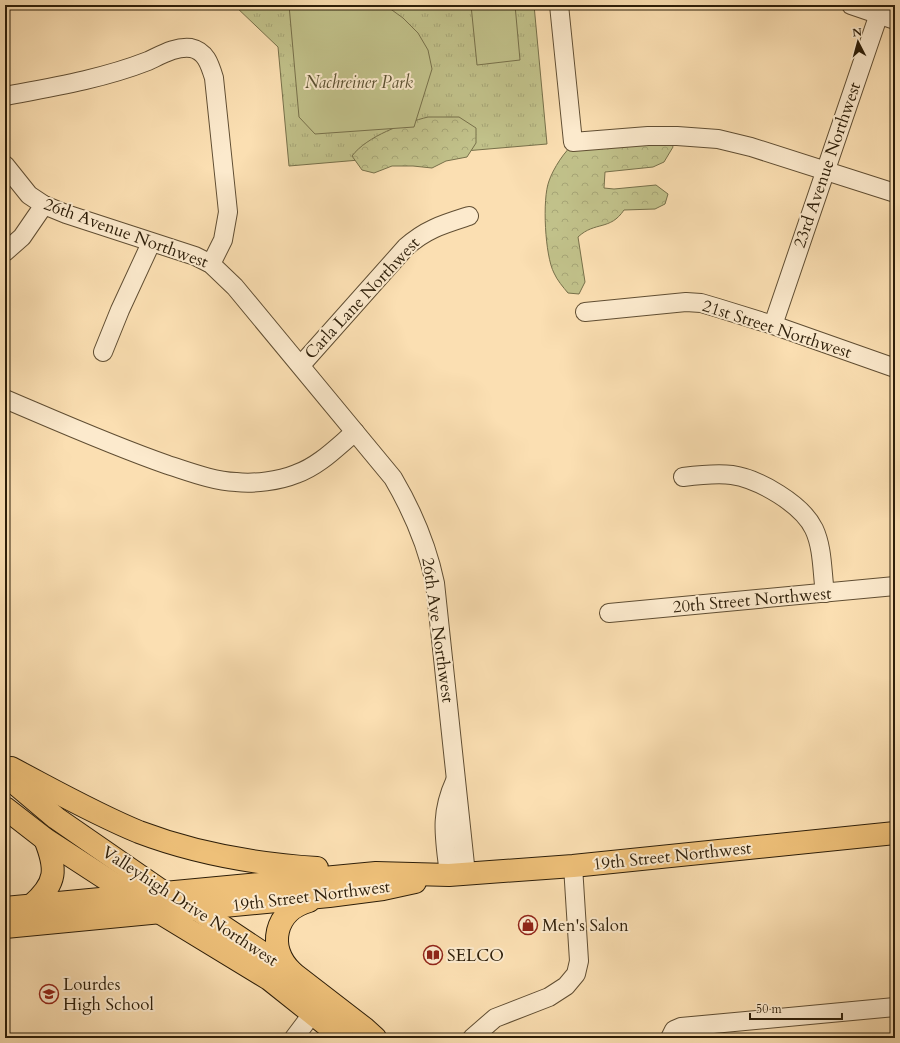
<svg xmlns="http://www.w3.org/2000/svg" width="900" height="1043" viewBox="0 0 900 1043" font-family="Cardo,serif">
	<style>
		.grass { fill: url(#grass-tufts); stroke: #77704a }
		.forest { fill: url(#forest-crowns); stroke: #77704a }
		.pitch { fill: #c1c18a; stroke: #77704a }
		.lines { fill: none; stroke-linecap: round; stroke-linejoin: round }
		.minor-casing { stroke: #604e33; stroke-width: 20 }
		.major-casing { stroke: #2d1e09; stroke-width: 24 }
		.minor { stroke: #fceacd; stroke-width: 18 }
		.major { stroke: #eec079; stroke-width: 22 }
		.labels { text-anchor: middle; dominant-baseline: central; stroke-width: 4; stroke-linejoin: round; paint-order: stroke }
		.park-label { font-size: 17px; font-style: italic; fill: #594f30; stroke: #fceacd }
		.street-label { font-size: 17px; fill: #2d1e09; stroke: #fceacd }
		.poi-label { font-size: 17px; fill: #2d1e09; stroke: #fceacd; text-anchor: start }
	</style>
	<defs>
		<pattern id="grass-tufts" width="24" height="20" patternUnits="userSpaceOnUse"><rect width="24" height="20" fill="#c1c18a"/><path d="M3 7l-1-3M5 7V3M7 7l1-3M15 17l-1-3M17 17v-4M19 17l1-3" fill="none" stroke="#a6a576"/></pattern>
		<pattern id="forest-crowns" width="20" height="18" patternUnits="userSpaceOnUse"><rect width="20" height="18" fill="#c1c18a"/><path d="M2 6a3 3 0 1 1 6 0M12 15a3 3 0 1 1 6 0" fill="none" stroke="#a6a576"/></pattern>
	</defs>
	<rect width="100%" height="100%" fill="#fbdfb2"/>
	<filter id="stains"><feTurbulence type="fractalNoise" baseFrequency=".005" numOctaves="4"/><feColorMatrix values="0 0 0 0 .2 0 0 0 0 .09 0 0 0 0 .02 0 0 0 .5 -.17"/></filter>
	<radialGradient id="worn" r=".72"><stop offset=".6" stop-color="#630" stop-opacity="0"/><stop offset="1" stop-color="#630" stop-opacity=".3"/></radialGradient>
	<!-- grass -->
	<polygon class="grass" points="234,5 534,5 547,144 289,166 278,47"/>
	<!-- forest -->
	<g class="forest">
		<path d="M428,117H459L476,128V143L467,157L446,161L432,168L413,166H392L374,173L362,170L352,156C367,136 404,123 428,117Z"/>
		<path d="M669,134L673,147L664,162L653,167L605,172L604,188L614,189L656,185L668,194L665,204L655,209L624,210C610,231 595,221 578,237L585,282L579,294L568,293C563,287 557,280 554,273C545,256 542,199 549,181C553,169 565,150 575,143Z"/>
	</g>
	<!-- pitch -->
	<g class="pitch">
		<polygon points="289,5 385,5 403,18 418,33 428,50 432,69 414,127 315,134 299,117"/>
		<polygon points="471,5 515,5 520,60 477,65"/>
	</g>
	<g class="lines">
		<!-- minor casing -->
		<g class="minor-casing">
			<g id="minor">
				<polyline points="559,5 573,142 648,136 677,136 718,139 751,147 895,193"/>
				<polyline points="851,5 895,20"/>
				<path d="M5,96C53,87 102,79 148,61C161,55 176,46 191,48C206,51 210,65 214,78L228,212L223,240L211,264"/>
				<path d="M5,165L29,195L44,205L66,214L195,256L211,264L235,287L393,478C413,512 427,545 435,583L466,874"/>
				<polyline points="5,252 22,237 44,205"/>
				<polyline points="585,312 686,302 701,303 718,308 773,325 895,368"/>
				<polyline points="773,325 882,5"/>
				<polyline points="103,352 120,310 151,243"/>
				<path d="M301,365L406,247C426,229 444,224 469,216"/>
				<path d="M5,399C59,422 113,446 168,465C190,472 213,481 236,482C254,484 279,481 296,474C319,466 337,447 355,432"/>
				<path d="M683,477C699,475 716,473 732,475C759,479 802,504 814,529C823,548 822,573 825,593"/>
				<polyline points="609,613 895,586"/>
				<path d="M449,875C445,838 439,816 455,781"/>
				<polyline points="294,1038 312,1014"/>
				<polyline points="472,1038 495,1018 549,997 566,986 576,974 579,961 573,866"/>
				<polyline points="670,1038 674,1030 681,1027 895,1007"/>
			</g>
		</g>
		<!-- major casing -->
		<g class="major-casing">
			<g id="major">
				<path d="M11,768C53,790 95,814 139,832C197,854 256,864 317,868"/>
				<polyline points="5,775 56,818 166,894 195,908 294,974 364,1028 375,1038"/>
				<polyline points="5,808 45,839 131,895 269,979 343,1038"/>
				<path d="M32,905C57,883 57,869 45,839"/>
				<polyline points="5,908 376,873 449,875 573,866 895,833"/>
				<polyline points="5,927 329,896 383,889 415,882"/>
				<path d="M292,972C266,948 275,910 309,901"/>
			</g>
		</g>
		<!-- minor -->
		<use href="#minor" class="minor"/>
		<!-- major -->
		<use href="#major" class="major"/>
	</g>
	<!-- icons -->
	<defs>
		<g id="shop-ring" transform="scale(1)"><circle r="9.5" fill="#fceacd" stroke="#8f2418" stroke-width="1.5"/><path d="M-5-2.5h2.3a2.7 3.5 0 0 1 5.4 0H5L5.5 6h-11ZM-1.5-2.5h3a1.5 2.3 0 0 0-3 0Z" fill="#8f2418"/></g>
		<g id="library-ring" transform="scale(1)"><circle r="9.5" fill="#fceacd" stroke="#8f2418" stroke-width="1.5"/><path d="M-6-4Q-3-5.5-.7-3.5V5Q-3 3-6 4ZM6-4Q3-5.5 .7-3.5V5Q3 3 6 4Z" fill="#8f2418"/></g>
		<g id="school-ring" transform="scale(1)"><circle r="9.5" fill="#fceacd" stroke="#8f2418" stroke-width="1.5"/><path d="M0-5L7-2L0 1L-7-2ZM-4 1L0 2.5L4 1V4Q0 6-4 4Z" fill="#8f2418"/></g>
	</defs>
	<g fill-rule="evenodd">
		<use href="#shop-ring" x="528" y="925"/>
		<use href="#library-ring" x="433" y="955"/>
		<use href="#school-ring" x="49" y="994"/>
	</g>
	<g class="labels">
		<!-- park labels -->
		<g class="park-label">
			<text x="359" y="82">Nachreiner Park</text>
		</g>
		<!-- street labels -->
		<g class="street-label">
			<text transform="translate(827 165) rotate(-71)">23rd Avenue Northwest</text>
			<text transform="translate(126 233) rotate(20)">26th Avenue Northwest</text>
			<text transform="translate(362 298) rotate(-47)">Carla Lane Northwest</text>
			<text transform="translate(777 329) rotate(18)">21st Street Northwest</text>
			<text transform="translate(752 600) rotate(-5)">20th Street Northwest</text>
			<text transform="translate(438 630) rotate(82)">26th Ave Northwest</text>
			<text transform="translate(672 856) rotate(-6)">19th Street Northwest</text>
			<text transform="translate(311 896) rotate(-7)">19th Street Northwest</text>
			<text transform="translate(190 906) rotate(33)">Valleyhigh Drive Northwest</text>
		</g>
		<!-- poi labels -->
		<g class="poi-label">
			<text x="542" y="925">Men's Salon</text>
			<text x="447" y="955">SELCO</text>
			<text x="63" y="984">Lourdes<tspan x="63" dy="20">High School</tspan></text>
		</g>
	</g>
	<!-- margin -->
	<rect width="900" height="1043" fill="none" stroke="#fbdfb2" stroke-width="20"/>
	<rect x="6" y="6" width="888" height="1031" fill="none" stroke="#2d1e09" stroke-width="2"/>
	<rect x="10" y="10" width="880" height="1023" fill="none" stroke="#2d1e09"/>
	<!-- north arrow -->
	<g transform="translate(858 42) rotate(354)" stroke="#fceacd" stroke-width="3" paint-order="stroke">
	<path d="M0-3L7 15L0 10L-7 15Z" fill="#2d1e09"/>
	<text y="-6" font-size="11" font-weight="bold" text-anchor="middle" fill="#2d1e09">N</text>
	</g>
	<!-- scale -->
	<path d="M750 1013v6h92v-6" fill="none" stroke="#2d1e09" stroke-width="2"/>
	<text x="756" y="1013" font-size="12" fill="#2d1e09" stroke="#fceacd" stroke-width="3" paint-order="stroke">50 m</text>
	<rect width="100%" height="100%" filter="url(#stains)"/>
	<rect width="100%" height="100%" fill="url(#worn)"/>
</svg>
